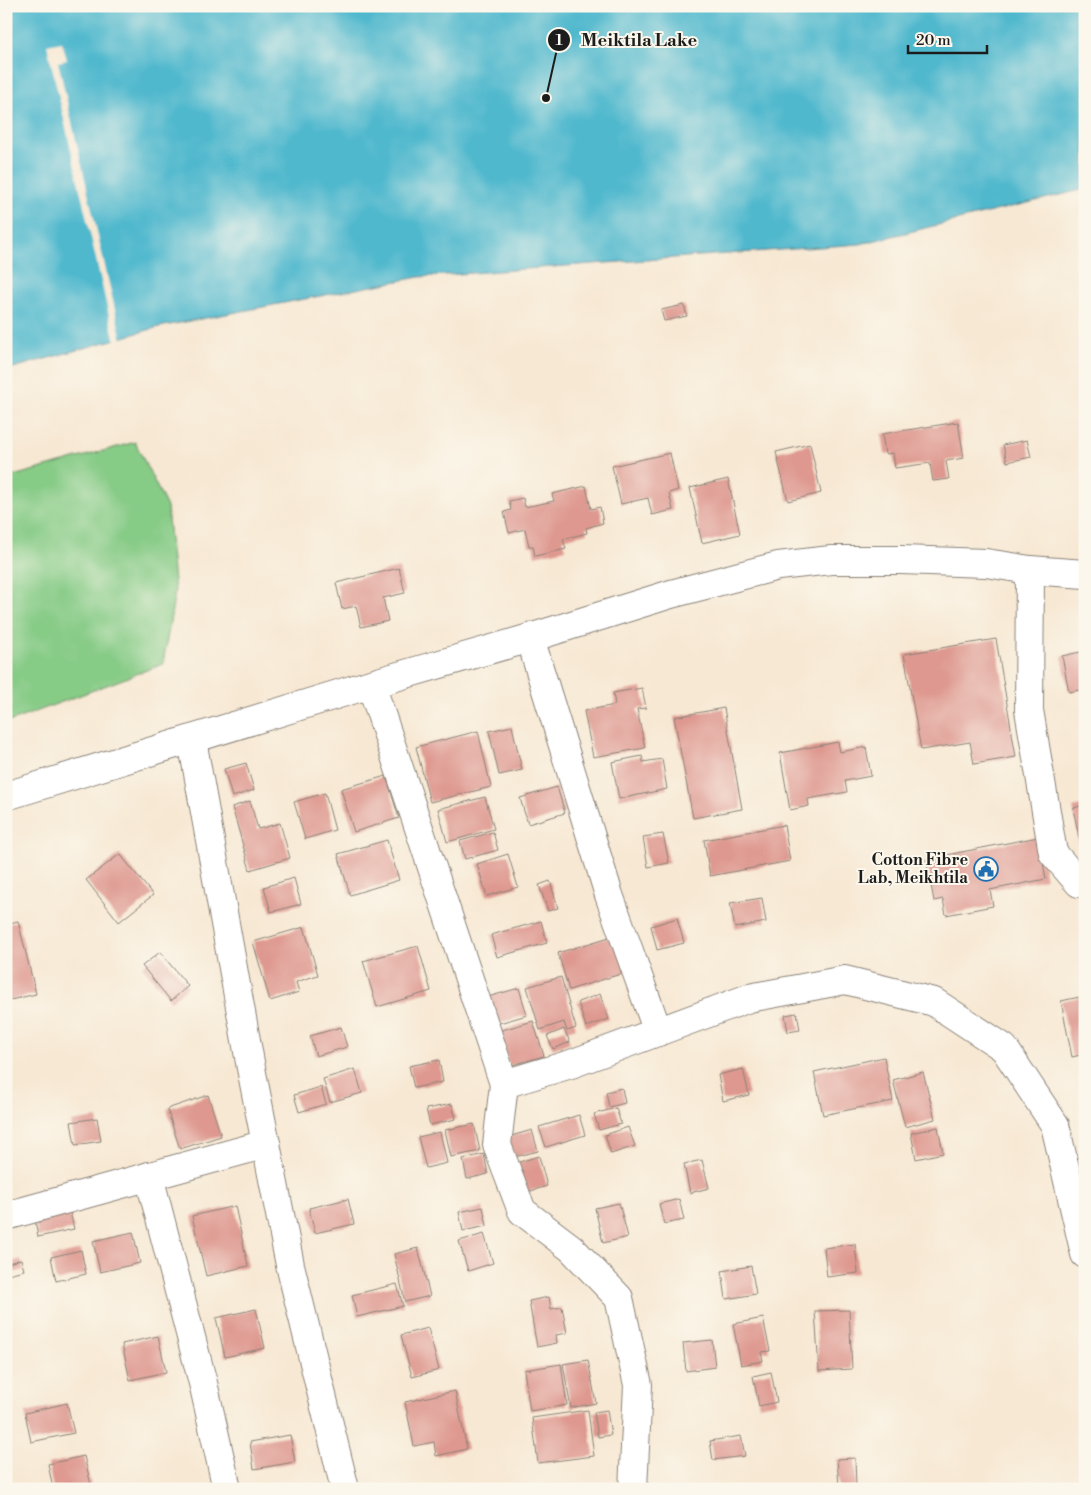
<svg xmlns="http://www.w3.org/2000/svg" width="1091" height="1495" viewBox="0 0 1091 1495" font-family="'Libre Bodoni',serif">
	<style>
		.green { fill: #86cb86; stroke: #517451 }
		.water { fill: #50b8cd; stroke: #366a74 }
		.pier { fill: #f7e8d3 }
		.building { fill: #de988f }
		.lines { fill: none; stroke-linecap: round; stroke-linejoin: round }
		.minor-casing { stroke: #8a8278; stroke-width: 30 }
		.minor { stroke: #fff; stroke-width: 28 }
		.labels { text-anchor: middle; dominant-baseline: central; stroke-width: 4; stroke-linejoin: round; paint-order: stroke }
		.poi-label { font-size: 16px; font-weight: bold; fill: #1c1c1c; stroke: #fbf7ec; text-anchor: end }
		.leader { fill: none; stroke: #1c1c1c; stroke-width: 2 }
		.callout-dot { fill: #1c1c1c; stroke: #fbf7ec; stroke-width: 2 }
		.mark-label { font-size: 15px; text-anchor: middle; font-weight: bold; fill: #fff }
		.callout-label { font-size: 18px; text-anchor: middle; font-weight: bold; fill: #1c1c1c; stroke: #fbf7ec; stroke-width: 4; stroke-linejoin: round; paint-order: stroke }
	</style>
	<rect width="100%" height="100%" fill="#fbf7ec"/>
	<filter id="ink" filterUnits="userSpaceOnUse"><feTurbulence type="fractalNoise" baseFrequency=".02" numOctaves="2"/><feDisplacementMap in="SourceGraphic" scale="10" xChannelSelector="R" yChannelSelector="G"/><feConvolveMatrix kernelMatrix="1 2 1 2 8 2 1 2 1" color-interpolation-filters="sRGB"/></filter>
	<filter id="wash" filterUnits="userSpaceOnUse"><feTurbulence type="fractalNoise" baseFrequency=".0096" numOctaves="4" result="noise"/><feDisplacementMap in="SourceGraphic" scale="20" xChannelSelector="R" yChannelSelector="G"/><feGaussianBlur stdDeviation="1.12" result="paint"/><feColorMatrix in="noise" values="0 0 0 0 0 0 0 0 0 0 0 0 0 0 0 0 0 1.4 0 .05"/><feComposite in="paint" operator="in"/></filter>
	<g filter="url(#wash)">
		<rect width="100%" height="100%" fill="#f7e8d3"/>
		<!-- green -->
		<polygon class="green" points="135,442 167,507 175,592 163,664 6,723 6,478"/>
		<!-- water -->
		<polygon class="water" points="6,6 1085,6 1085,189 860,244 419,277 159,327 6,370"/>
		<!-- pier -->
		<polygon class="pier" points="62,42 67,60 58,62 122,340 115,342 47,45"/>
		<g id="blocks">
			<!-- building -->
			<g class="building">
				<polygon points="684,305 687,316 664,321 661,310"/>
				<polygon points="958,422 964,458 946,461 949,479 933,481 930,463 895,468 893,453 885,454 882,434"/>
				<polygon points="1027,440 1031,457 1007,462 1003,445"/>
				<polygon points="810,444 821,493 788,501 776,452"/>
				<polygon points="670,453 678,490 669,493 673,510 652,515 648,498 621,504 612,466"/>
				<polygon points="728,479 740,534 702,543 690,488"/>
				<polygon points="586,486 591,509 600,507 603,523 586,528 587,533 563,539 566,549 535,556 533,546 529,546 525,529 509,533 504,512 511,510 509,501 523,498 525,507 554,501 552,494"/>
				<polygon points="399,568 405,593 383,598 388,621 361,627 356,606 342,609 336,583"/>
				<polygon points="996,639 1016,757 974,764 970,742 921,750 904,654"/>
				<polygon points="1085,651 1085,689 1069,692 1062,656"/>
				<polygon points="642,688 646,708 637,709 645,748 593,757 584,711 615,705 613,693"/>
				<polygon points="724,708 742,809 693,818 674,717"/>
				<polygon points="512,726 522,770 499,775 489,731"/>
				<polygon points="478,731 491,787 430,802 416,747"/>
				<polygon points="838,742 840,752 866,747 871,776 845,781 847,792 808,799 809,806 790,810 780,753"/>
				<polygon points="642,756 643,762 662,759 667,789 619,799 612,762"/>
				<polygon points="246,763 254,790 232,797 224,769"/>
				<polygon points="386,776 399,818 354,832 341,789"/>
				<polygon points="557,787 565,813 528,824 520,798"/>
				<polygon points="325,793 335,830 305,839 294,802"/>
				<polygon points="485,797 494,829 447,842 438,809"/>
				<polygon points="250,801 258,829 280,823 290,858 250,870 232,807"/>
				<polygon points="1085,805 1085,847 1081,848 1073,808"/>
				<polygon points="784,825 790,861 710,876 704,840"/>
				<polygon points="493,832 498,850 465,859 460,841"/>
				<polygon points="663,834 669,863 648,867 643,837"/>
				<polygon points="1038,837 1046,879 990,890 993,906 946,915 943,899 934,901 926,859"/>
				<polygon points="387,840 399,880 350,895 338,854"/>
				<polygon points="120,854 153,895 119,922 86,880"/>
				<polygon points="508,854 518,887 487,896 477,864"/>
				<polygon points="6,857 9,868 6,869"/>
				<polygon points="294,878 301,904 271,912 264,887"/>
				<polygon points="550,881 558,908 548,911 539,885"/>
				<polygon points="762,898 766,922 735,928 730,903"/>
				<polygon points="677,918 684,943 657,950 651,926"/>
				<polygon points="18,921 36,994 6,1001 6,924"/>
				<polygon points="541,921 547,943 497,957 491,935"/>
				<polygon points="304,927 318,975 296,982 299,992 270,1001 253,942"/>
				<polygon points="616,935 627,972 569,990 558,953"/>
				<polygon points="418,946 431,991 377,1007 363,961"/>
				<polygon points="160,952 188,986 171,1001 142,966"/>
				<polygon points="561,977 576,1028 567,1031 564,1022 540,1030 527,987"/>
				<polygon points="519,988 527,1015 496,1024 488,997"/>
				<polygon points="600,994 609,1019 586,1027 578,1002"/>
				<polygon points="1084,996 1085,1054 1072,1057 1061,1001"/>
				<polygon points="797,1013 800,1030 788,1032 785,1015"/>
				<polygon points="533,1021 544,1056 509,1066 499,1031"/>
				<polygon points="341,1027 347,1047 316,1056 310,1036"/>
				<polygon points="564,1029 570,1042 553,1049 547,1036"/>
				<polygon points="884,1057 893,1101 823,1115 814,1072"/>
				<polygon points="439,1060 443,1082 414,1088 409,1066"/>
				<polygon points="355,1069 362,1093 330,1102 323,1079"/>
				<polygon points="743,1069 749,1095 723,1101 718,1075"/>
				<polygon points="923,1072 935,1119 905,1127 893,1080"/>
				<polygon points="321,1087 326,1104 299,1112 294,1095"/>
				<polygon points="622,1088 625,1103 609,1107 606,1092"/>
				<polygon points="208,1095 221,1136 180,1149 167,1109"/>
				<polygon points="452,1104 456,1119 430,1125 426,1109"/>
				<polygon points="616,1108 621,1124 599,1130 594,1114"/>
				<polygon points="579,1115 585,1135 546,1147 539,1127"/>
				<polygon points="97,1118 101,1141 75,1145 71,1122"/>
				<polygon points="474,1124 480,1151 451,1157 445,1130"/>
				<polygon points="628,1127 635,1146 611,1154 605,1135"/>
				<polygon points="938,1127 943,1153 916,1159 911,1133"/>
				<polygon points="532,1130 538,1151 514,1157 508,1137"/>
				<polygon points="440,1132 447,1163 426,1168 418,1137"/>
				<polygon points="484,1154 488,1174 467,1179 463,1159"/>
				<polygon points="539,1156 547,1186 524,1193 516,1163"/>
				<polygon points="702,1160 709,1188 690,1193 684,1164"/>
				<polygon points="348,1199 354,1224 315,1233 309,1208"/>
				<polygon points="679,1199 684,1220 664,1224 659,1204"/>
				<polygon points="619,1203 628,1237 603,1243 595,1208"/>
				<polygon points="235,1206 248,1266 206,1276 192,1216"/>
				<polygon points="483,1207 487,1226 463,1231 459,1212"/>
				<polygon points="70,1212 74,1229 38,1237 35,1220"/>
				<polygon points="133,1232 140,1263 100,1272 93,1241"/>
				<polygon points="484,1234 493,1263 468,1271 459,1241"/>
				<polygon points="855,1244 858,1273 827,1277 824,1248"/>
				<polygon points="418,1248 430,1296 405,1302 394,1254"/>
				<polygon points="81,1250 86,1274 56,1281 51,1257"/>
				<polygon points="21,1259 24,1270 8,1274 6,1264"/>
				<polygon points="751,1266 756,1294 726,1299 722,1271"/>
				<polygon points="397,1284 403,1306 357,1317 352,1295"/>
				<polygon points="549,1297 551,1309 562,1307 567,1333 556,1335 557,1343 537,1347 529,1301"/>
				<polygon points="256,1309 265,1348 225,1357 216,1318"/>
				<polygon points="849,1310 852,1369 819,1371 815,1311"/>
				<polygon points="763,1318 770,1351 761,1352 763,1361 741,1365 733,1324"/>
				<polygon points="428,1328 439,1370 412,1377 401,1335"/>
				<polygon points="158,1336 166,1372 130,1380 122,1344"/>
				<polygon points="712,1340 715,1367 686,1371 683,1343"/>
				<polygon points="588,1360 596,1403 571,1408 563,1364"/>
				<polygon points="561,1364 567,1405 530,1411 524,1370"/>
				<polygon points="771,1372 777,1402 759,1406 753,1376"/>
				<polygon points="455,1391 467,1449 436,1456 434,1442 414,1446 405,1402"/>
				<polygon points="67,1403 74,1433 31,1442 25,1413"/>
				<polygon points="588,1410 594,1456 538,1463 532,1418"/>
				<polygon points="607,1410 611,1435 598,1437 594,1412"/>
				<polygon points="290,1435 295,1462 254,1469 250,1442"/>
				<polygon points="741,1436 745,1456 713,1460 710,1441"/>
				<polygon points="84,1456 92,1489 53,1489 48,1464"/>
				<polygon points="855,1458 856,1486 839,1487 837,1459"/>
			</g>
		</g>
	</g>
	<g filter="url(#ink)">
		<use href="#blocks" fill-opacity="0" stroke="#8a8278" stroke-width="1"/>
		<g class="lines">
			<!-- minor casing -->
			<g class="minor-casing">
				<g id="minor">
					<polyline points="1030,570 1029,710 1053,853 1079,883 1085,883"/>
					<polyline points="530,638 609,895 658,1032"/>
					<polyline points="371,684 504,1084 497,1145 522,1211 571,1248 619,1298 638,1385 633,1489"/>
					<polyline points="192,740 251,1068 290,1265 345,1489"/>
					<polyline points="6,796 371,684 530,638 671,594 778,566 831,560 901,560 986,563 1030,570 1085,574"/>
					<polyline points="504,1084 571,1064 749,998 845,980 934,1002 1004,1048 1055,1125 1085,1254"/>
					<polyline points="149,1176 204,1387 227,1489"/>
					<polyline points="6,1216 266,1144"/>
				</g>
			</g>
			<!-- minor -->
			<use href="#minor" class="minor"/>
		</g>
	</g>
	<!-- icons -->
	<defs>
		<g id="civic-ring" transform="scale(1.25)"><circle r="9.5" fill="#fbf7ec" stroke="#1f6fb2" stroke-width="1.5"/><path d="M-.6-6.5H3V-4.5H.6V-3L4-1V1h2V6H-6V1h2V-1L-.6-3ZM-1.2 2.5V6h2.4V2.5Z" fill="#1f6fb2"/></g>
	</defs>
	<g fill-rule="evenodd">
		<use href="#civic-ring" x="986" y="869"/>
	</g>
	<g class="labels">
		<!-- poi labels -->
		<g class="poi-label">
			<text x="968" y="860">Cotton Fibre<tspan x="968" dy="18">Lab, Meikhtila</tspan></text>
		</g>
	</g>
	<!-- callouts -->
	<path class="leader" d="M546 98L559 40"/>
	<g class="callout-dot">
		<circle cx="546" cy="98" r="5"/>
		<circle cx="559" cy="40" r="12"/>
	</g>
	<g class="mark-label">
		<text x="559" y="45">1</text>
	</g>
	<g class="callout-label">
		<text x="639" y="46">Meiktila Lake</text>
	</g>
	<!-- margin -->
	<rect width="1091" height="1495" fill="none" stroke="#fbf7ec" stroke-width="25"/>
	<!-- scale -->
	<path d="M908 45v8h79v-8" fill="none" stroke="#1c1c1c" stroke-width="2.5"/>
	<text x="916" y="45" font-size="15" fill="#1c1c1c" stroke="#fbf7ec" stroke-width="4" paint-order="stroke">20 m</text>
</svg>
